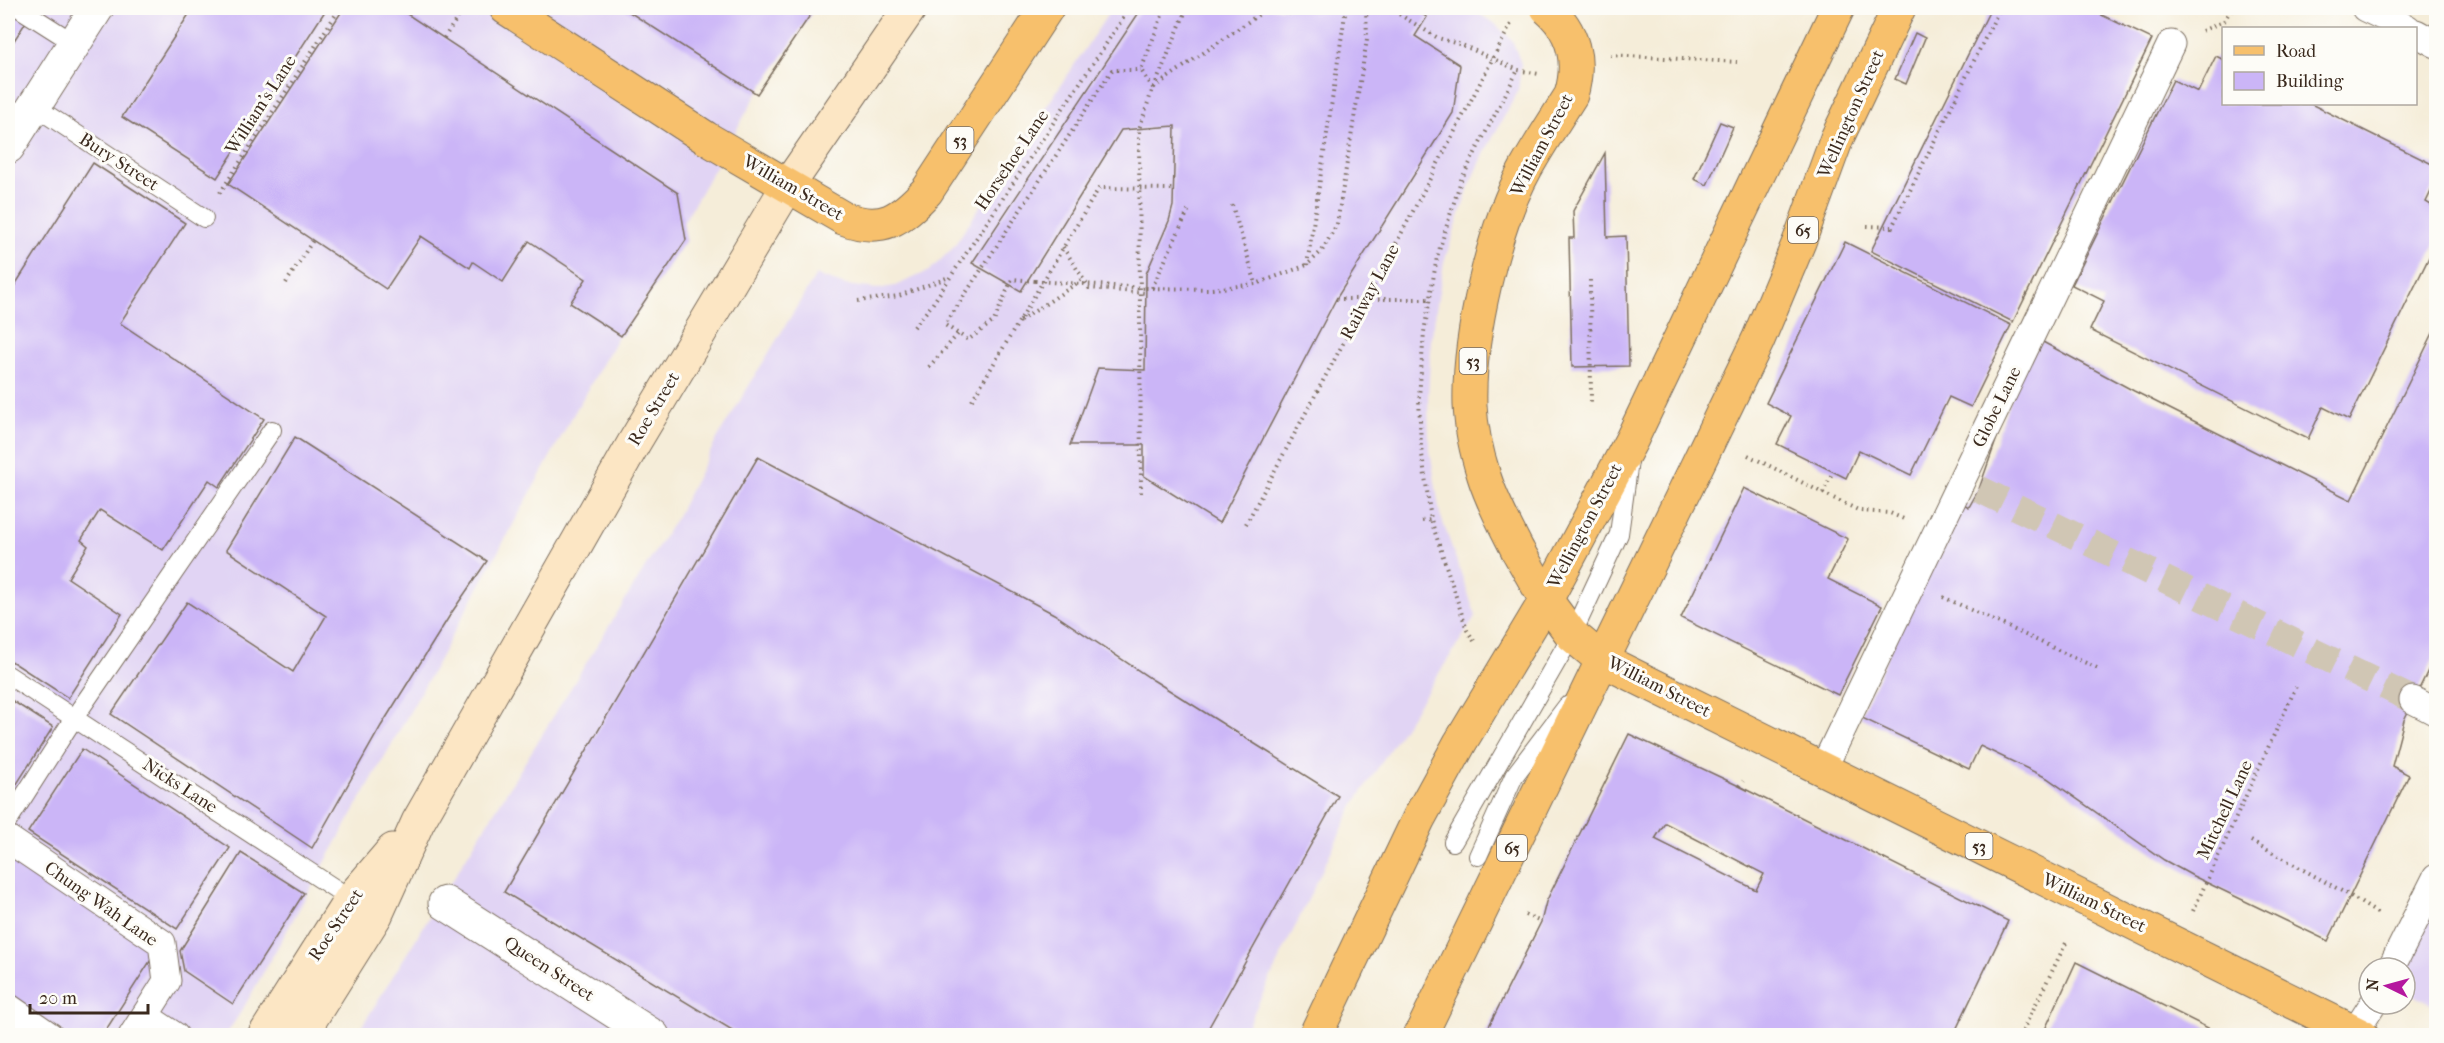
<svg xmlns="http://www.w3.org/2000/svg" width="2444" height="1043" viewBox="0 0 2444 1043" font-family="'IM FELL French Canon',serif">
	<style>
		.built { fill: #e1d4f4 }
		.building { fill: #cbb5f7; fill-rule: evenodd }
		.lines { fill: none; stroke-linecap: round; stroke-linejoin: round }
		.pedestrian-tunnel { stroke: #d0c6b4; stroke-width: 27; stroke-dasharray: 27 14; stroke-linecap: butt }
		.service-casing { stroke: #7c6e5f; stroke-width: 20 }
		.pedestrian-casing { stroke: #7c6e5f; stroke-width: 29 }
		.minor-casing { stroke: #7c6e5f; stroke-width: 35 }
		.tertiary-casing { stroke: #7c6e5f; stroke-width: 35 }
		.secondary-casing { stroke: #7c6e5f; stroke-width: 35 }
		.primary-casing { stroke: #7c6e5f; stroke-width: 35 }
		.path { stroke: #7c6e5f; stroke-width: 4; stroke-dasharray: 1.5 4.5; stroke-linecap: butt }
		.service { stroke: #fff; stroke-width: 18 }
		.pedestrian { stroke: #fff; stroke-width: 27 }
		.minor { stroke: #fff; stroke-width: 33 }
		.tertiary { stroke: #fff; stroke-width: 33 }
		.secondary { stroke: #fce6c4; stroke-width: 33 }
		.primary { stroke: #f7c06c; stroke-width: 33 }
		.rail-casing { stroke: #3b2a1e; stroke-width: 7 }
		.rail { stroke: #fdfcf7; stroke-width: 4.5; stroke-dasharray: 14; stroke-linecap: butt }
		.primary-bridge-casing { stroke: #7c6e5f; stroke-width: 35; stroke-linecap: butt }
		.path-bridge { stroke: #7c6e5f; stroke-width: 4; stroke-dasharray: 1.5 4.5; stroke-linecap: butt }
		.primary-bridge { stroke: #f7c06c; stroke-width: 33 }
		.labels { text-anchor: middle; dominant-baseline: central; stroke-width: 6; stroke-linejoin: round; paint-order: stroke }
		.shield { fill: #fdfcf7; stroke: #75695f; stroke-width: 1.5 }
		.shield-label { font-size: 16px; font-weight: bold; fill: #3b2a1e }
		.street-label { font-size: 18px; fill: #3b2a1e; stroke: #fdfcf7 }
	</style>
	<rect width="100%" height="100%" fill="#fdfcf7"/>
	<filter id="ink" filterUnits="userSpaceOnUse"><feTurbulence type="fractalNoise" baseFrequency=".0167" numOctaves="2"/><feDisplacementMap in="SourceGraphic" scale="12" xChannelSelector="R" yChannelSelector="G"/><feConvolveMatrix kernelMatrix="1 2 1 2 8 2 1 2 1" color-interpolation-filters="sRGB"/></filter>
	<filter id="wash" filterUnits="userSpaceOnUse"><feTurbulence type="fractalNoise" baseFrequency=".008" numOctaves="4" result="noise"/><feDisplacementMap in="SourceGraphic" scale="24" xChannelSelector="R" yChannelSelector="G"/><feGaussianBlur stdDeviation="1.35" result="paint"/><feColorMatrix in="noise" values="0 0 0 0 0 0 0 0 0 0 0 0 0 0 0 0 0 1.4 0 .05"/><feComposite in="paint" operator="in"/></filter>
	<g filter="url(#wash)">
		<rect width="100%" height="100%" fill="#f5edd9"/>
		<!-- built -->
		<g class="built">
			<polygon points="8,8 815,8 757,94 572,417 431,674 244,1007 226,1035 8,1035"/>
			<polygon points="1112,8 1469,8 1494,23 1512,40 1521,64 1518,91 1487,148 1469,187 1444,262 1431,339 1428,398 1429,444 1440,514 1476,616 1353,806 1243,1035 356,1036 677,516 718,437 816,275 845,285 877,289 895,286 929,271 952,249"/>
			<polygon points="2436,878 2436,1007 2405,990 2405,968"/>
		</g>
		<g id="blocks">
			<!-- building -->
			<g class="building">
				<polygon points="193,8 327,8 217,178 122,117"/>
				<polygon points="344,8 398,8 678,193 686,240 621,336 570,303 586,279 529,241 503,282 473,262 470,268 421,236 386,289 228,184"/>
				<polygon points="623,8 815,8 757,94"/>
				<polygon points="1142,8 1412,8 1427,17 1415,36 1460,65 1453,113 1336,299 1219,523 1144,476 1144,445 1070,445 1098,368 1145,370 1146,274 1169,221 1173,206 1175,126 1121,130 1021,291 972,263"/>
				<polygon points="1991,8 2087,8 2152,39 2013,322 1871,251"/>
				<polygon points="8,10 26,22 8,50"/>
				<polygon points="1915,33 1925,38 1906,84 1895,79"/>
				<polygon points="2216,56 2224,60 2224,104 2311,104 2436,166 2436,181 2426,202 2436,208 2436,243 2349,420 2323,407 2308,439 2090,330 2104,301 2072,285 2173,80 2198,92"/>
				<polygon points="1720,122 1733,127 1707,185 1694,179"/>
				<polygon points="1605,153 1607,237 1626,236 1629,366 1572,367 1569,238 1574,238 1573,211"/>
				<polygon points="93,163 185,223 120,323 264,419 219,487 209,480 163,550 100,510 81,540 88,546 68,578 122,614 68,698 8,659 8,296"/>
				<polygon points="1845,242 2011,325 1971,407 1949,397 1911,475 1859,450 1846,478 1777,444 1791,416 1766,403"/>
				<polygon points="2436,327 2436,654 2404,720 2392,766 2409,775 2328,941 2193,876 2164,860 2047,778 1980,746 1969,769 1860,717 1958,501 1969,507 1979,489 2026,355 2041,341 2134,391 2351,500"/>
				<polygon points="295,437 487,561 452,612 381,726 312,848 111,714 187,602 293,672 326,616 226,550"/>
				<polygon points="758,457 1054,614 1153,680 1338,796 1204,1036 742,1036 504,892"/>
				<polygon points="1744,488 1848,539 1828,579 1882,606 1838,695 1681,618"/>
				<polygon points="8,698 53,727 8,798"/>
				<path d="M1629,734L1739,786L2008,921L1953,1036H1484L1541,922L1546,902ZM1665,823L1764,874L1756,890L1655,839Z"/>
				<polygon points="82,749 230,848 177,929 28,832"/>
				<polygon points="241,853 304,893 233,1004 184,971 180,951"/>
				<polygon points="9,855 156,952 102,1036 68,1036 8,996"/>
				<polygon points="2076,962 2224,1036 2042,1036"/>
				<polygon points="8,1026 22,1036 8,1036"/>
			</g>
		</g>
	</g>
	<g filter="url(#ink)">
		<use href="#blocks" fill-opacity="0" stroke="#7c6e5f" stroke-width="1.5"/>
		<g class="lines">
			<!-- pedestrian-tunnel -->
			<polyline class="pedestrian-tunnel" points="1979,489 2413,700"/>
			<!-- service casing -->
			<g class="service-casing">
				<g id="service">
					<polyline points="19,8 74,43"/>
					<polyline points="34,106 204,218"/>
					<polyline points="8,675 351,899"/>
					<polyline points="8,821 74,718 272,430"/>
					<polyline points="1453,842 1572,635 1619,534 1629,461"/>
					<polyline points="1478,856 1514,776 1567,706"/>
				</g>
			</g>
			<!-- pedestrian casing -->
			<g class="pedestrian-casing">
				<g id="pedestrian">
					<polyline points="2365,8 2407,28"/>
					<polyline points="2416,33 2436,44"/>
					<polyline points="2413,700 2436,712"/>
					<polyline points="1823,769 2171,44"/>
					<polyline points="8,839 162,943 167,981 132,1036"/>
					<polyline points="2391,968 2436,878"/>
					<polyline points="8,1007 50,1036"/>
					<polyline points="145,1016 175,1036"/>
					<polyline points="2355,1032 2373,1004"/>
				</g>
			</g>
			<!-- minor casing -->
			<g class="minor-casing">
				<polyline id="minor" points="445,903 653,1036"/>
			</g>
			<!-- tertiary casing -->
			<g class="tertiary-casing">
				<polyline id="tertiary" points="8,147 97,8"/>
			</g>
			<!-- secondary casing -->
			<g class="secondary-casing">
				<g id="secondary">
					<polyline points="264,1036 351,899 393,850"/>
					<polyline points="300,1036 376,915 418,822 635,441 787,187 910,8"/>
				</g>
			</g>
			<!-- primary casing -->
			<g class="primary-casing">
				<g id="primary">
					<path d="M506,8L706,138L843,218C882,233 900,220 927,191L1047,8"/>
					<polyline points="1518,551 1546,600 1572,635 1602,660 2362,1036"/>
					<polyline points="1315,1036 1419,818 1460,743 1546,600 1632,439 1838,8"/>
					<polyline points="1420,1036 1758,340 1799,242 1837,138 1899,8"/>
				</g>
			</g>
			<!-- path -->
			<g class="path">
				<polyline points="1287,8 1292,16"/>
				<polyline points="1389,8 1438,38 1462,45 1518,70 1539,74"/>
				<polyline points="2202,31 2224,21 2232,8"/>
				<polyline points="444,38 464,8"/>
				<polyline points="1610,55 1737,62"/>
				<polyline points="1153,88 1141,70 1165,8"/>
				<polyline points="1154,88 1187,8"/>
				<polyline points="220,193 340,8"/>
				<polyline points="1232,205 1256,284"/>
				<polyline points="1867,226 1892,227 2000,8"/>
				<polyline points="1063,247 1089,288 1146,293"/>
				<polyline points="1307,265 1346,8"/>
				<polyline points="1590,280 1591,404"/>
				<polyline points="1035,281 1012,279 994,321 968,340 945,325 1112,70 1141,70"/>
				<polyline points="286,283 313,240"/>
				<polyline points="1146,288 1212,289 1256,284 1307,265 1322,251 1337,224 1367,39 1366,8"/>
				<polyline points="1152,288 1190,207"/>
				<polyline points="1336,299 1428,299"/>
				<polyline points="858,301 899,296 949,277"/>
				<polyline points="1020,321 1083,279"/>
				<polyline points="914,327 931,306 1130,8"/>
				<polyline points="929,367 958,334"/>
				<polyline points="972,400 1099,188 1173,189"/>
				<polyline points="1748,455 1823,493 1832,473"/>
				<polyline points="1141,493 1139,129 1153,88 1268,8"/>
				<polyline points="1823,493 1860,511 1890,513 1906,520"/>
				<polyline points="1422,521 1431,520"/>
				<polyline points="1246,524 1367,299 1512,22"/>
				<polyline points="1943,597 2099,669"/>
				<polyline points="1474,641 1467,630 1431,520 1421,447 1419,397 1424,332 1437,257 1461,180 1518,70"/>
				<polyline points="1739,786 1743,781"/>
				<polyline points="2251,841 2349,895 2380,915"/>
				<polyline points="2193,911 2296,687"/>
				<polyline points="1525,915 1541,922"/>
				<polyline points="2020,1036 2066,943"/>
			</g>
			<!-- service -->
			<use href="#service" class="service"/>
			<!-- pedestrian -->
			<use href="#pedestrian" class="pedestrian"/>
			<!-- minor -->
			<use href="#minor" class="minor"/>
			<!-- tertiary -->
			<use href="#tertiary" class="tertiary"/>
			<!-- secondary -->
			<use href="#secondary" class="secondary"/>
			<!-- primary -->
			<use href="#primary" class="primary"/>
			<!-- rail casing -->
			<g class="rail-casing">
				<polyline id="rail" points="1364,9 1365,8"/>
			</g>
			<!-- rail -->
			<use href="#rail" class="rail"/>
			<!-- primary-bridge casing -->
			<g class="primary-bridge-casing">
				<path id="primary-bridge" d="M1518,551C1506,527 1492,502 1484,476C1477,454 1471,428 1470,405C1468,338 1493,227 1526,168C1540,143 1556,119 1571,95C1581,61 1574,31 1547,8"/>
			</g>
			<!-- path-bridge -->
			<polyline class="path-bridge" points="1035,281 1146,288"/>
			<!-- primary-bridge -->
			<use href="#primary-bridge" class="primary-bridge"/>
		</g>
	</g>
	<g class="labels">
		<!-- shield labels -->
		<g class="shield">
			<rect x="946.5" y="127" width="27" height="26" rx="4.5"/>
			<rect x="1788" y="217" width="30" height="26" rx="4.5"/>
			<rect x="1459.5" y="348" width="27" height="26" rx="4.5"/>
			<rect x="1965.5" y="833" width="27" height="26" rx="4.5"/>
			<rect x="1497" y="835" width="30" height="26" rx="4.5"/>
		</g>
		<g class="shield-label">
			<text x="960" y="140">53</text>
			<text x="1803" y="230">65</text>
			<text x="1473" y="361">53</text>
			<text x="1979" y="846">53</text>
			<text x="1512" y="848">65</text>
		</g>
		<!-- street labels -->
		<g class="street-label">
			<text transform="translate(261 105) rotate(-57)">William's Lane</text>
			<text transform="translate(1851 114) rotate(-66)">Wellington Street</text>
			<text transform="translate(1542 145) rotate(-62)">William Street</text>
			<text transform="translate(1012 160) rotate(-56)">Horsehoe Lane</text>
			<text transform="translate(119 162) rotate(33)">Bury Street</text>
			<text transform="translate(793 188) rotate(30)">William Street</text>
			<text transform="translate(1370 292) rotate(-62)">Railway Lane</text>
			<text transform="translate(1997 407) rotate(-64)">Globe Lane</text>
			<text transform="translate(654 409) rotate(-59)">Roe Street</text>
			<text transform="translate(1585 526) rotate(-62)">Wellington Street</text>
			<text transform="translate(1659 687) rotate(27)">William Street</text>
			<text transform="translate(180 786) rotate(33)">Nicks Lane</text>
			<text transform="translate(2225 810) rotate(-65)">Mitchell Lane</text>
			<text transform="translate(2094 903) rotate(26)">William Street</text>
			<text transform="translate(101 904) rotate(35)">Chung Wah Lane</text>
			<text transform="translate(336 925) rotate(-56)">Roe Street</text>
			<text transform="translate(549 969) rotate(33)">Queen Street</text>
		</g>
	</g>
	<!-- margin -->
	<rect width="2444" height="1043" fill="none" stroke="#fdfcf7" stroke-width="30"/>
	<!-- legend -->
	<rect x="2222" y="27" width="195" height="78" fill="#fdfcf7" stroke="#afa8a0" stroke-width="1.5"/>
	<rect x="2234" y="46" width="30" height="9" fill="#f7c06c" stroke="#afa8a0" stroke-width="1.5"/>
	<text x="2276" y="57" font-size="18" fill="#3b2a1e">Road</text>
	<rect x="2234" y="72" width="30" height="18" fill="#cbb5f7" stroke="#afa8a0" stroke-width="1.5"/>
	<text x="2276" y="87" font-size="18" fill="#3b2a1e">Building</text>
	<!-- north arrow -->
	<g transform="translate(2387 986) rotate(275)"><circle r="28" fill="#fdfcf7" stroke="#afa8a0" stroke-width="1.5"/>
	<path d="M0-4.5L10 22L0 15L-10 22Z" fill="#b5179e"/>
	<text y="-9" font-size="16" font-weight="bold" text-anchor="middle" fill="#3b2a1e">N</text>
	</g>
	<!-- scale -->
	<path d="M30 1004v9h118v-9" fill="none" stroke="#3b2a1e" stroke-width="3"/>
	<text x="39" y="1004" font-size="18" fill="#3b2a1e" stroke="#fdfcf7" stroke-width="4.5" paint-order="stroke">20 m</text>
</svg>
